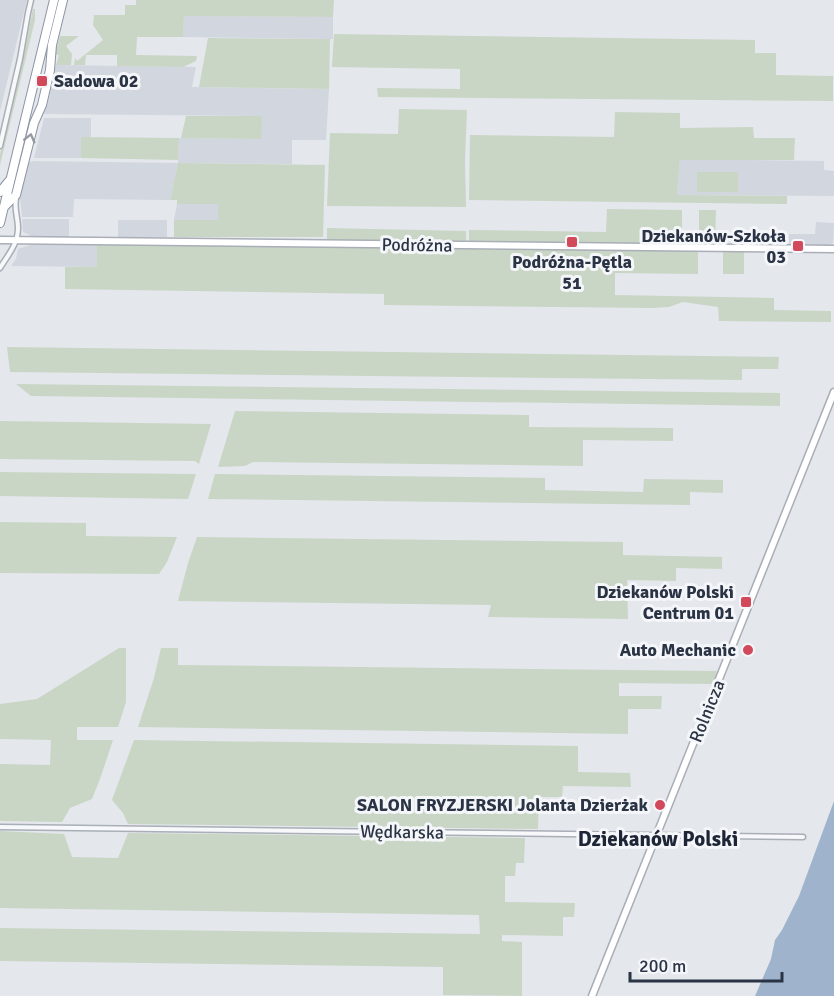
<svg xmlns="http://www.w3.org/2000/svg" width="834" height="996" viewBox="0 0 834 996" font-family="Signika,sans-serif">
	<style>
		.built { fill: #d2d6de }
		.green { fill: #c9d6c5 }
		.water { fill: #9fb4cc }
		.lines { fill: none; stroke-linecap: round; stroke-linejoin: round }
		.street-casing { stroke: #a9aeb7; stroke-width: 7 }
		.secondary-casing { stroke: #a9aeb7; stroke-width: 9 }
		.highway-casing { stroke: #8b94a3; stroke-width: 10 }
		.street { stroke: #f7f8fa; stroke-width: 4 }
		.secondary { stroke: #fff; stroke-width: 6 }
		.highway { stroke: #fff; stroke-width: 8 }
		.oneway { stroke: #959aa2 }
		.poi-dot { fill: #d1495b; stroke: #f4f6f9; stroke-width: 2 }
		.labels { text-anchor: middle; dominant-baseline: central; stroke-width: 6; stroke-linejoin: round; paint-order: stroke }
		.poi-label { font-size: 18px; font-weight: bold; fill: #2b3445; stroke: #f4f6f9; text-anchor: end }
		.street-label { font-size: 18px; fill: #2b3445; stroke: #f4f6f9 }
		.quarter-label { font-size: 21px; font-weight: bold; fill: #1d2536; stroke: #f4f6f9 }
	</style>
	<rect width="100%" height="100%" fill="#e4e7ec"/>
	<!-- built -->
	<g class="built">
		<polygon points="0,0 27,0 0,111"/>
		<polygon points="184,16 333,17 333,39 183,37"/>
		<polygon points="56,65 196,67 192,87 329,89 326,140 292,140 292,164 178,163 170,200 74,199 73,217 22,217 20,198 28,163 33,161 178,163 179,138 261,139 261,116 44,114"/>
		<polygon points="44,118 91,118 91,137 81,138 81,158 34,158"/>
		<polygon points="680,159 824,161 824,170 834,171 834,196 677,195"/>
		<polygon points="178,203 217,203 218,205 218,220 174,220 177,204"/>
		<polygon points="22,219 69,219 69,237 30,237 30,235 23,232"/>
		<rect x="118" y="220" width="49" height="17"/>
		<polygon points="816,222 834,223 833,243 829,245 789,245 789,234 815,234"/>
		<polygon points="31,243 97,244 98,267 11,266 16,259 18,249 30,245"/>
	</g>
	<!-- green -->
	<g class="green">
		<polygon points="136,0 334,0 333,17 184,16 183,37 137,37 136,55 197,56 196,61 183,67 117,66 117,55 86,55 85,65 74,65 75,58 77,61 103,40 93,25 94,15 125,15 125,5 136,5"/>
		<polygon points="33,9 35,9 35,20 0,165 0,154 25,49"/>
		<polygon points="334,34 755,40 755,53 776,53 776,75 833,76 833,101 378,97 377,88 460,89 460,69 332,67"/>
		<polygon points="60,36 79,36 66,46 72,54 71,65 56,65 59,55 55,54"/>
		<polygon points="208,38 330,39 329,89 199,87"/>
		<polygon points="399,109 467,110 465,159 466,207 327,206 330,133 398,134"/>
		<polygon points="615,112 680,113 680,128 753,127 754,138 795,138 794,160 680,160 677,195 787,196 787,204 469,200 470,135 614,137"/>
		<polygon points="186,116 262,116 261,139 181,138"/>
		<polygon points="81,137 179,138 178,160 81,158"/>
		<polygon points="178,163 325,165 323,237 174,237 174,220 218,220 218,205 217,204 177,204 177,200 170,200"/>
		<rect x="697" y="172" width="41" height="20"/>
		<polygon points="607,209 682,210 682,244 469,241 469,230 606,232"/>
		<polygon points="699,210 716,210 715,244 699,244"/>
		<polygon points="327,228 466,231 466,242 327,240"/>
		<polygon points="97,244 698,250 698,274 615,273 615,295 774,298 774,310 831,311 831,322 719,321 718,307 683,302 669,307 653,308 384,305 384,294 65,289 65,267 97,267"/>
		<rect x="723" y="251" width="21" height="23"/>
		<polygon points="7,347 779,357 778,369 742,369 742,380 10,372"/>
		<polygon points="16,384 780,393 780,406 31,396"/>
		<polygon points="235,411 529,415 529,427 673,428 673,441 583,440 583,466 253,462 245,466 218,467"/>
		<polygon points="0,421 211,424 199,464 195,461 0,459"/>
		<polygon points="0,472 196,474 188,499 0,496"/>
		<polygon points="215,474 545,478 545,490 643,492 644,479 723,480 723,493 690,492 690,505 208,499"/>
		<polygon points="0,522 86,523 86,536 177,537 167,562 159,574 0,573"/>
		<polygon points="197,537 623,542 623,555 722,557 722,569 676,568 676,581 627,580 628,619 488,617 491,605 178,601 188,563"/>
		<polygon points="119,648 126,648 126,702 118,727 77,727 77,740 113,740 100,779 92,799 70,808 62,822 0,821 0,764 50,765 51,740 0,739 0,704 37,699"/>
		<polygon points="161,648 178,648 178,665 717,671 713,684 619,683 619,696 662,696 661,709 628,709 628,734 138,727 154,678"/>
		<polygon points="134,740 578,746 578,772 630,773 631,787 563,786 562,797 539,797 538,829 128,824 123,813 112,800"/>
		<polygon points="0,831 64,834 72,857 118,858 128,833 525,838 524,863 516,863 515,876 505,876 505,902 575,903 574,917 563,917 563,936 502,935 502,941 522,942 522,996 443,995 443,967 0,961 0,928 480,934 479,915 0,908"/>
	</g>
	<!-- water -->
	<polygon class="water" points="834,801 834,996 755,996 771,959 775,940 782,930 799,896"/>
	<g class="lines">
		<!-- street casing -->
		<g class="street-casing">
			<g id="street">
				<polyline points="0,146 20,59 28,13 31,0"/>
				<path d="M0,268C8,255 18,244 18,228C18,218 14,209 16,199"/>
				<polyline points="0,827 803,837"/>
			</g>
		</g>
		<!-- secondary casing -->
		<g class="secondary-casing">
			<g id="secondary">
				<polyline points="0,240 834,249"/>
				<polyline points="592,996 834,392"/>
			</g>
		</g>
		<!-- highway casing -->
		<g class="highway-casing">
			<g id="highway">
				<polyline points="0,192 9,181"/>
				<polyline points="5,206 16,195 34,123 42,105 50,70 52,45 63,0"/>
				<polyline points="0,223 54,0"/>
			</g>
		</g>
		<!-- street -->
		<use href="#street" class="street"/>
		<!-- secondary -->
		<use href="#secondary" class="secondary"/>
		<!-- highway -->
		<use href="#highway" class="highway"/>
	</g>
	<!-- one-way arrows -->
	<defs><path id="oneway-chevron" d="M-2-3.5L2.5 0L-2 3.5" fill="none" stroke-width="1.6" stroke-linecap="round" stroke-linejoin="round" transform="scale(1.5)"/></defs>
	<use class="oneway" href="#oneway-chevron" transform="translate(30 138) rotate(-76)"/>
	<!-- markers -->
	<g class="poi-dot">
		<rect x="36" y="75" width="12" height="12" rx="3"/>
		<rect x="566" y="236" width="12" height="12" rx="3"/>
		<rect x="792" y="240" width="12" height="12" rx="3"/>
		<rect x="740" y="596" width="12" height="12" rx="3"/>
		<circle cx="748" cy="650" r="6"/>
		<circle cx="660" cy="805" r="6"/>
	</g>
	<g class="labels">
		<!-- poi labels -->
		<g class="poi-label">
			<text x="54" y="81" text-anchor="start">Sadowa 02</text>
			<text x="786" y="236">Dziekanów-Szkoła<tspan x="786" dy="21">03</tspan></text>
			<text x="572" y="262" text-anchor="middle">Podróżna-Pętla<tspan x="572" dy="21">51</tspan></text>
			<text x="734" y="592">Dziekanów Polski<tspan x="734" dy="21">Centrum 01</tspan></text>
			<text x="736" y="650">Auto Mechanic</text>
			<text x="648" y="805">SALON FRYZJERSKI Jolanta Dzierżak</text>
		</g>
		<!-- street labels -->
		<g class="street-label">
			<text transform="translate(417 245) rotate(1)">Podróżna</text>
			<text transform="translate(707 711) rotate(-68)">Rolnicza</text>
			<text transform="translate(402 832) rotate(1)">Wędkarska</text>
		</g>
		<!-- quarter labels -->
		<g class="quarter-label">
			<text x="658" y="839">Dziekanów Polski</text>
		</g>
	</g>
	<!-- scale -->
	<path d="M630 972v9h152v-9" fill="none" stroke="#2b3445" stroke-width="3"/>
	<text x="639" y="972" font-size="18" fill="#2b3445" stroke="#f4f6f9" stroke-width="4.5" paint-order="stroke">200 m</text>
</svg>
